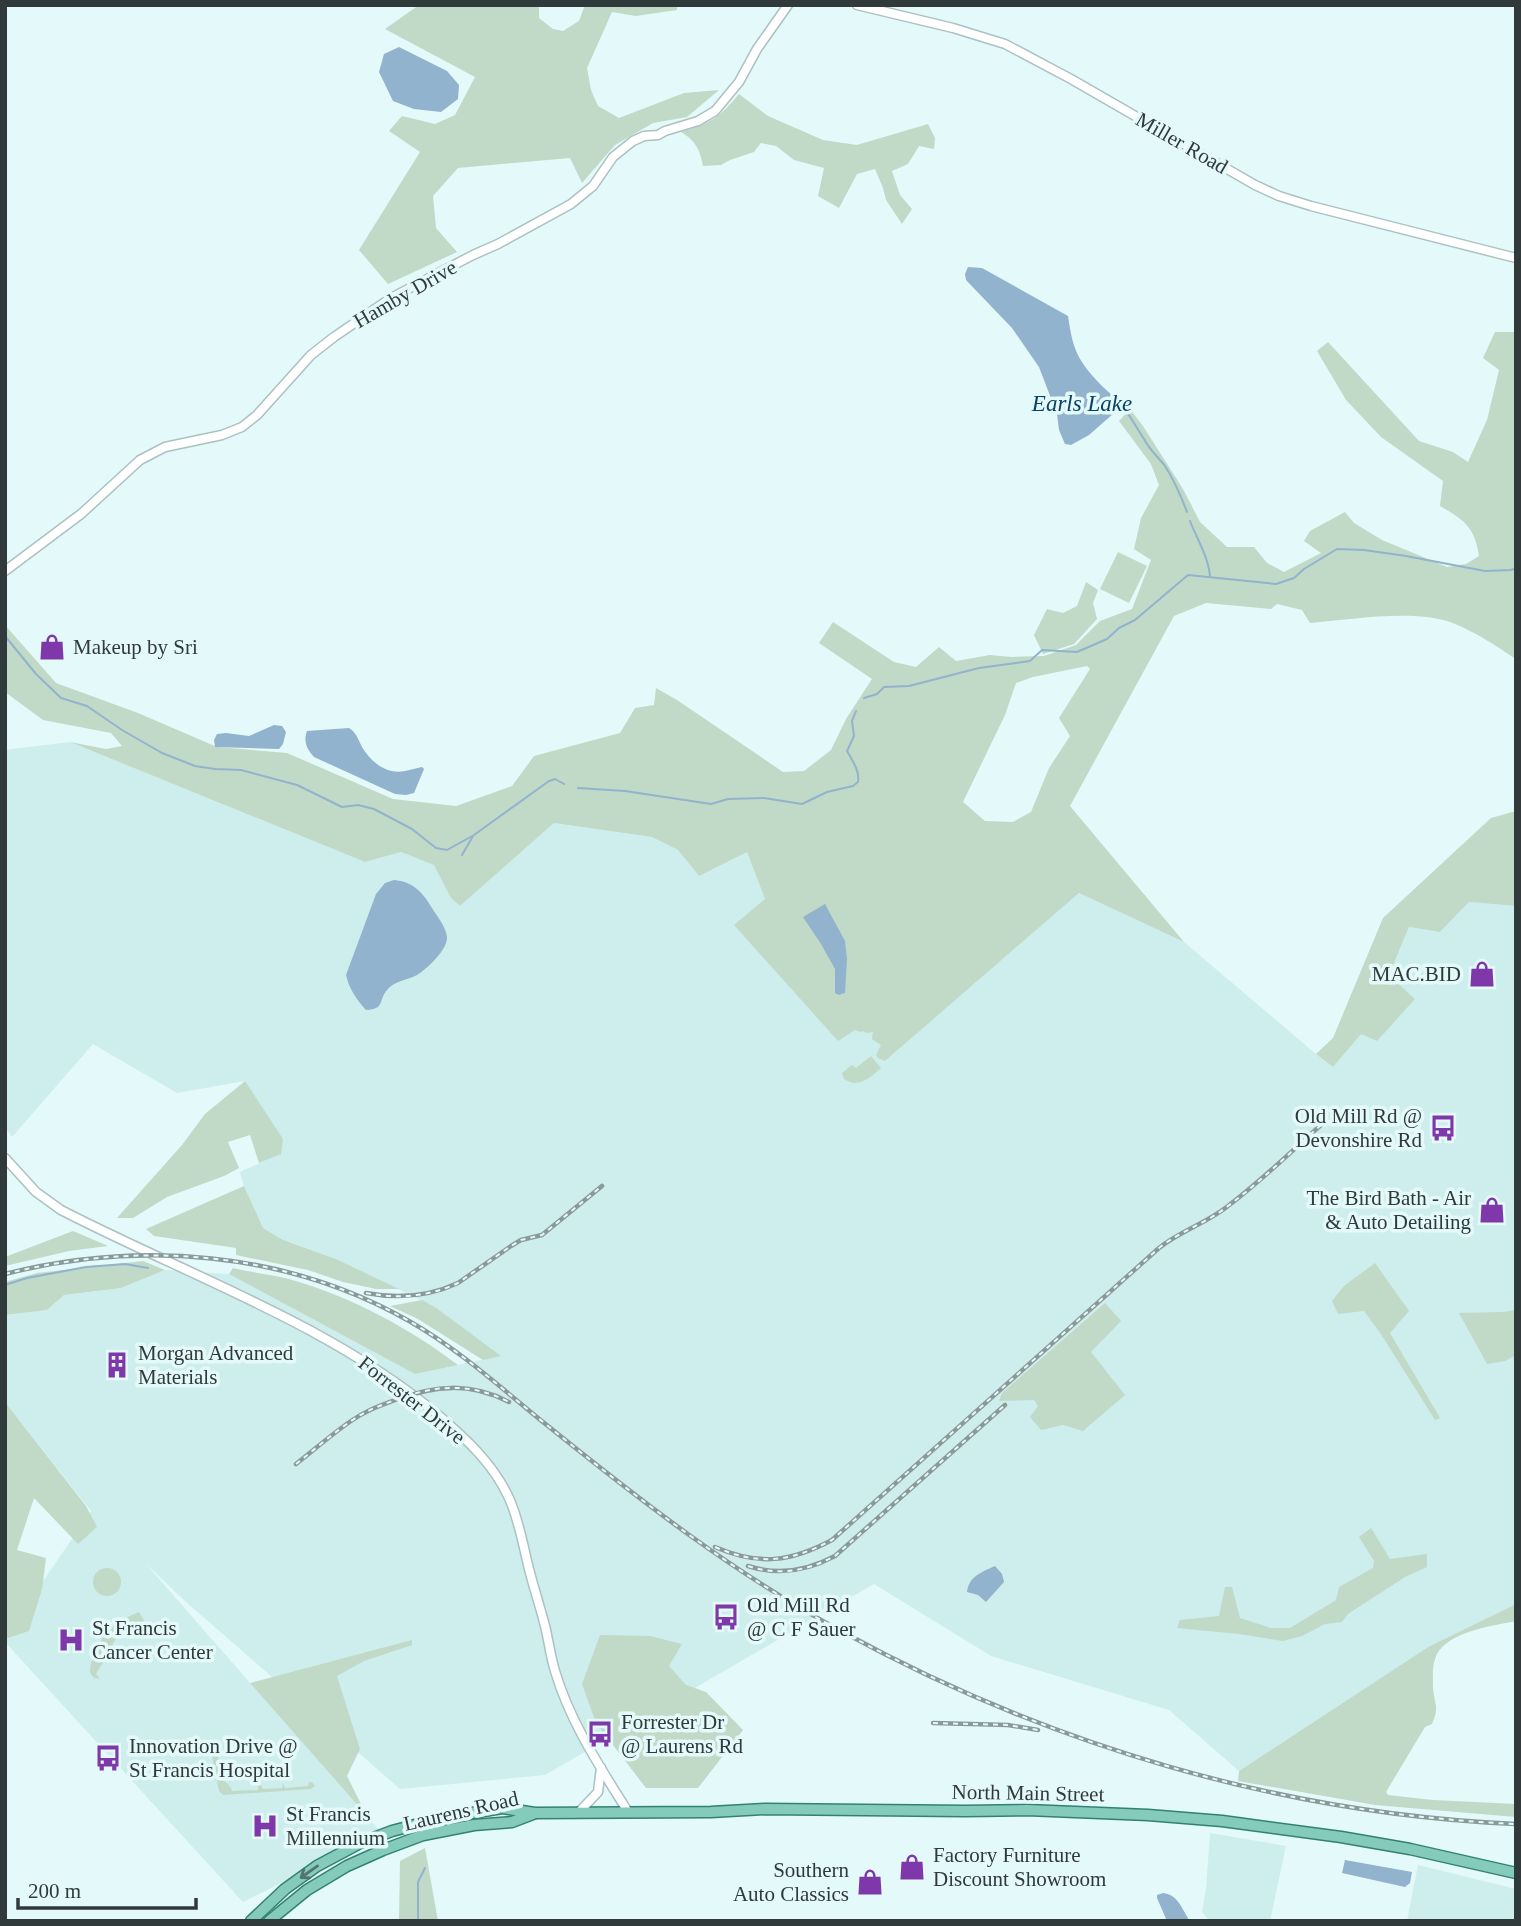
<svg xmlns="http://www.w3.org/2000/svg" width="1521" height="1926" viewBox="0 0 1521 1926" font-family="Georgia,serif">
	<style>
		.built { fill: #ceeded }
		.green { fill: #c1d9c7; fill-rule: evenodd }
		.water { fill: #92b3cd }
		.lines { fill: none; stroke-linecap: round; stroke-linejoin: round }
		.stream { stroke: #92b3cd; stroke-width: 2 }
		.tertiary-casing { stroke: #acc1c1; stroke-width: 11 }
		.primary-casing { stroke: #338271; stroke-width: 13 }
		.tertiary { stroke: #fff; stroke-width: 8 }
		.primary { stroke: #85cbbc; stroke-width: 10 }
		.rail-casing { stroke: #8a9999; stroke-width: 4.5 }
		.rail { stroke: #e4f9f9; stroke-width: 2; stroke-dasharray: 5; stroke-linecap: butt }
		.oneway { stroke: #53746e }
		.labels { text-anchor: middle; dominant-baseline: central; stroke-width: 7; stroke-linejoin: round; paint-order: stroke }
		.street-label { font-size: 21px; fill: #313a3a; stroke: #e4f9f9 }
		.poi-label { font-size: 21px; fill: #313a3a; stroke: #e4f9f9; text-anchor: start }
		.water-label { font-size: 23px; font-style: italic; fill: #084265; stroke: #e4f9f9 }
	</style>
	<rect width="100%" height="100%" fill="#e4f9f9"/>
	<!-- built -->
	<g class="built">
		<polygon points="70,742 365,862 401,852 435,865 451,898 460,906 554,823 652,837 678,850 699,876 747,852 765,899 735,925 838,1040 855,1030 873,1032 873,1039 881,1044 885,1061 1079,893 1184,942 1316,1054 1333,1067 1361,1033 1415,999 1389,975 1409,927 1440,932 1469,902 1516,906 1516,1604 1428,1647 1239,1771 1169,1710 991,1656 874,1584 545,1775 400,1789 185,1601 146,1564 378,1829 331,1851 285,1881 243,1902 5,1642 5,1637 91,1511 5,1402 5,1315 47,1310 64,1295 121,1288 165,1270 229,1274 415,1374 500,1356 435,1307 336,1259 283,1240 263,1228 244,1186 240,1172 280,1154 245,1081 177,1093 93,1044 12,1137 5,1127 5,750"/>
		<polygon points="1210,1833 1286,1846 1270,1921 1209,1921 1202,1912 1206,1889"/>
		<polygon points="1418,1865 1516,1889 1516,1921 1407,1921"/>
	</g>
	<!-- green -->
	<g class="green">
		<polygon points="419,5 539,5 539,18 553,29 563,31 579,21 585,5 677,5 677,10 636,16 612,12 587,68 591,90 598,106 619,118 684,93 719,90 687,117 653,123 615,145 582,183 570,158 458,168 433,196 436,228 457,252 388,284 359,250 420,152 389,131 402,116 435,124 455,115 475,77 385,29"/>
		<path d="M739,94L768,116L823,140L857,145L928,124L935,138L934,149L919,146L908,164L892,171L900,195L912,209L902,224L886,200L883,188L875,169L857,174L839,208L818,196L824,168L794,160L776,146L761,143L754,152L730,160L721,165L703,166C700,150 696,141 681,132C711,123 719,118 739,94Z"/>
		<path d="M1495,332H1516V659C1496,646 1477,633 1455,624C1418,608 1350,620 1310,623L1302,610L1277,604L1271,609L1206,603L1174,616L1070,806L1184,942L1079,893L885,1061L878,1058L876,1055L881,1045L872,1039L873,1032L867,1033L863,1031L861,1032L855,1030L838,1041L734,925L765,899L747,852L699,876L678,850L652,837L554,823L460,906L451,898L434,865L401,852L365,862L70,742L106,749L122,746L111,733L43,720L5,692V625L56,683L138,713L217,747L287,753L393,799L456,806L512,786L534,756L620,733L635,708L654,705L656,688L677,700L783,772L804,771L831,750L846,719L872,679L819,643L833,622L894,662L916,667L939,647L956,661L990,655L1011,657L1044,656L1076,645L1100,621L1132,609L1151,560L1134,549L1141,518L1159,485L1151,464L1119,421L1130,409L1143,426L1183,489L1200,522L1227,547H1254L1267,563L1284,572L1321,553L1304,541L1310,531L1345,512L1354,523L1382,540L1447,567L1466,564L1479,556C1475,527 1464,520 1440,506L1443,481L1381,437L1346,400L1317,351L1328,342L1419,441L1453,452L1468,462L1487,420L1499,370L1483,358ZM1087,666L1090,669L1059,718L1070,736L1049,768L1031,812L1013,822L985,821L963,802L1005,715L1016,683L1033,677Z"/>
		<polygon points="1118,552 1147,566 1129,603 1100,589"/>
		<polygon points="1086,582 1098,590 1093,603 1097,619 1074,644 1043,654 1034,635 1047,609 1063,613 1077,606"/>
		<polygon points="1516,811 1516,906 1469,902 1440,932 1409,927 1389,975 1415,999 1377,1041 1361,1034 1333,1067 1316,1054 1333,1038 1383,918 1491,818"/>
		<path d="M871,1056L881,1068C869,1078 859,1089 844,1079L842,1073L852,1065L856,1068Z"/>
		<polygon points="245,1081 283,1139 281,1154 259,1163 250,1135 228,1142 239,1168 224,1176 167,1197 133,1218 117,1218 182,1145 205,1114"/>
		<polygon points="244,1186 263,1228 283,1240 336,1259 399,1289 376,1289 343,1282 308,1270 236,1255 236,1248 154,1236 146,1229"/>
		<polygon points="73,1231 108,1246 69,1251 5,1266 5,1257"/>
		<polygon points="143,1261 165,1270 121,1288 64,1295 47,1310 5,1315 5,1282 37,1273"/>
		<polygon points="1375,1263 1409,1311 1390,1333 1440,1418 1435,1420 1381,1334 1364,1311 1338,1314 1332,1301 1344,1286"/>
		<path d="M233,1268C254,1273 276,1275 296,1281C355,1299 409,1328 458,1365L415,1374L229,1274Z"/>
		<polygon points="422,1300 435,1307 501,1356 483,1360 418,1319 390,1306"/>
		<polygon points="1105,1303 1121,1321 1091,1352 1125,1395 1083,1431 1063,1425 1041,1430 1030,1417 1038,1406 1034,1400 999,1401 1002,1393"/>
		<polygon points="1516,1310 1516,1355 1505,1361 1487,1364 1459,1313 1503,1312"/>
		<polygon points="5,1402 86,1506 97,1527 78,1544 34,1498 17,1550 46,1558 42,1589 29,1631 5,1639"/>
		<polygon points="1371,1528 1390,1559 1427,1554 1427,1567 1405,1577 1348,1614 1342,1622 1325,1624 1302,1636 1283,1641 1239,1634 1177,1628 1180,1620 1219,1616 1225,1587 1232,1587 1240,1618 1271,1628 1290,1628 1336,1600 1339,1587 1373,1568 1374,1561 1359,1537"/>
		<circle cx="107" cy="1582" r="14"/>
		<path d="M1516,1604V1621C1492,1626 1443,1632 1435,1659C1432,1668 1433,1678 1433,1687C1434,1704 1440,1706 1432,1724L1425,1727L1386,1792L1388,1795L1433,1800L1516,1804V1817L1375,1805L1238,1781L1239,1771L1428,1647Z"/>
		<path d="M139,1612L150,1631L144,1634V1629L134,1623L130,1629L126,1631L121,1629L108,1653L112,1656L108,1662L104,1661L96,1674L100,1679C96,1678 93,1678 91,1674C86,1665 103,1634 110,1628C118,1621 129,1616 139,1612Z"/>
		<polygon points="600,1635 650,1636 682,1644 669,1666 686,1685 706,1692 743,1730 698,1788 646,1788 596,1723 582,1684"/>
		<polygon points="412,1640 412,1645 364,1661 337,1676 360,1749 347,1776 367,1816 250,1683"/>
		<path d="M216,1752L223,1753L218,1756L220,1780C225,1780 231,1786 232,1791L258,1790V1786L261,1785L263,1789L282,1788L283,1783L285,1788L308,1786L309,1782H312L315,1786L311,1789L223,1795L219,1791L212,1757Z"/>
		<polygon points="425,1848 438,1921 399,1921 400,1861"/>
	</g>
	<!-- water -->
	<g class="water">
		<polygon points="399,47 447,71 459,85 458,99 441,112 414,109 393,101 379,72 384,54"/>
		<path d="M968,267L982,268L1068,316C1073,351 1078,361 1102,386C1109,393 1117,398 1122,406L1089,435L1071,445L1065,444L1059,430L1057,414L1039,367L1012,328L966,280L965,274Z"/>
		<polygon points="274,725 282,726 286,732 283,744 279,749 215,747 214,740 217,734 226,733 249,736"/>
		<path d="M349,728C356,732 358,739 362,747C370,761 386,775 405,771C411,770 416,768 422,767L424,769L414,793L406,795L395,794L314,757C307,749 303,742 307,731Z"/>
		<path d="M394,880C413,882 422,891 432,908C437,916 446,927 447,937C448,949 427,969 417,975C408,980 394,981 387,990C378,1001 385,1009 366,1010C357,1000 349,989 346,975L376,894L385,883Z"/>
		<polygon points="825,904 845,941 847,959 845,993 839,995 835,993 835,969 821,944 803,917"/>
		<path d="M995,1566L1002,1574L1004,1582L986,1602L978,1595L967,1592C969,1576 982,1572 995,1566Z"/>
		<polygon points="1345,1860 1412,1872 1410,1883 1405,1887 1342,1873"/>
		<path d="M1163,1893C1178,1895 1181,1907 1188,1918V1921H1167L1157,1898V1895Z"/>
	</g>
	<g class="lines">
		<!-- stream -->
		<g class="stream">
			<path d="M1122,406C1132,418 1136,427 1144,439C1149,449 1158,457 1165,466C1174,480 1181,496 1187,512"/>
			<path d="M1190,521C1197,539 1209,558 1210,577"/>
			<polyline points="5,636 36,674 61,698 87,706 122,730 162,753 195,766 215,769 241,770 297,785 342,807 358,805 374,809 412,829 436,848 447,850 474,835 549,781 555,779 564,784"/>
			<polyline points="864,698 877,694 884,687 909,686 979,668 1030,661 1042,650 1077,652 1107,639 1119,628 1135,620 1188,575 1276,584 1294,578 1304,569 1337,549 1364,550 1406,556 1485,571 1511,570 1516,568"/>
			<path d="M578,788L625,791L711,804L728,799L764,798L802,804L827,792L853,786L858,782C860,771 852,760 847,751L854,736L852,721L856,711"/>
			<polyline points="462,855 473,836"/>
			<polyline points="5,1285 27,1278 86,1267 125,1264 148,1268"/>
			<polyline points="418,1921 418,1882 425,1868"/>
		</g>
		<!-- tertiary casing -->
		<g class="tertiary-casing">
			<g id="tertiary">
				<polyline points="857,5 953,28 1005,44 1071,79 1255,185 1279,196 1311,206 1516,258"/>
				<polyline points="5,571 81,514 140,460 165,447 222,435 242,427 257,415 311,355 334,337 391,298 473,255 498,244 571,204 593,186 613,157 633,141 644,136 658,135 665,131 698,121 715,111 739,82 757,49 788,5"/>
				<path d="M5,1158L36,1192L61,1210C187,1275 327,1323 437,1414C465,1438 493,1463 509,1498C519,1520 523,1545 529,1569C534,1589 541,1609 546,1630C549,1644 551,1658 555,1671C570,1722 600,1767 628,1812"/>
				<polyline points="579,1812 598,1792 601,1768"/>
			</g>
		</g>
		<!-- primary casing -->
		<g class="primary-casing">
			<g id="primary">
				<polyline points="251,1921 285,1889 317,1866 360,1843 392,1831 437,1819 502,1808 535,1813 711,1812 765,1809 965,1811 1027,1810 1148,1815 1222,1821 1341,1837 1410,1849 1516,1873"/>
				<polyline points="269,1921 307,1890 347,1866 383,1850 423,1835 474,1825 512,1822 533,1814"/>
			</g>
		</g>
		<!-- tertiary -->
		<use href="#tertiary" class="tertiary"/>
		<!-- primary -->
		<use href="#primary" class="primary"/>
		<!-- rail casing -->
		<g class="rail-casing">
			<g id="rail">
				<path d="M5,1274C140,1240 286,1251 409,1321C460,1350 502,1389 548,1426C641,1501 735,1574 841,1631C1047,1744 1280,1814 1516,1824"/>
				<path d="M366,1293C398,1299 428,1297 458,1283L511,1246L521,1240L542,1235L602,1186"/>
				<path d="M296,1464C314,1450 332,1434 351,1421C365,1411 379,1406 395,1400C435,1385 470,1382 509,1402"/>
				<path d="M715,1547C759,1566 791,1562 832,1540L1159,1248C1180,1231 1207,1223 1228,1206C1261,1181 1291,1152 1322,1124"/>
				<path d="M748,1566C779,1576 807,1571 835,1556L1005,1405"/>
				<polyline points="933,1723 1008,1725 1038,1730"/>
			</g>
		</g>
		<!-- rail -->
		<use href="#rail" class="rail"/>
	</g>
	<!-- one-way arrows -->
	<defs><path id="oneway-shaft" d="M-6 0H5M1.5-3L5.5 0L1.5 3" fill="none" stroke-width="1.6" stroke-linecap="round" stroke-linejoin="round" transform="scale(1.75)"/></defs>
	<use class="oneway" href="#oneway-shaft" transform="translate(309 1872) rotate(145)"/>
	<!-- icons -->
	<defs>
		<g id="shop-bare" transform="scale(2.1)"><path d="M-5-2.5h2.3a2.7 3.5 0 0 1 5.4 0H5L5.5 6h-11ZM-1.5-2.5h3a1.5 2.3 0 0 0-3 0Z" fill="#7f38aa" stroke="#e4f9f9" stroke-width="2.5" paint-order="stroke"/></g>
		<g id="bus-bare" transform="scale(2.1)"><path d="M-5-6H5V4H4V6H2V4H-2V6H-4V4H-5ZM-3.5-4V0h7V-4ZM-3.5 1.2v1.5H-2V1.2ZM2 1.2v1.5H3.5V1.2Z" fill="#7f38aa" stroke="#e4f9f9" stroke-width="2.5" paint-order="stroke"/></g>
		<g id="building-bare" transform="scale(2.1)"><path d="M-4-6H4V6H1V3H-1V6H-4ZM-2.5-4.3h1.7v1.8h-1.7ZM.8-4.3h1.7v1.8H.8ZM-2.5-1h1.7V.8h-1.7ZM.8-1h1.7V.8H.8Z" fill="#7f38aa" stroke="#e4f9f9" stroke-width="2.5" paint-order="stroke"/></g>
		<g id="hospital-bare" transform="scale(2.1)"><path d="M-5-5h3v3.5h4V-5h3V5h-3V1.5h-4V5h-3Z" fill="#7f38aa" stroke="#e4f9f9" stroke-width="2.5" paint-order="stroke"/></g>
	</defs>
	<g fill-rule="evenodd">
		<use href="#shop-bare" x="52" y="647"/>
		<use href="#shop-bare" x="1482" y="974"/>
		<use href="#bus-bare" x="1443" y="1128"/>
		<use href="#shop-bare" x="1492" y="1210"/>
		<use href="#building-bare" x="117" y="1365"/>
		<use href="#bus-bare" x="726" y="1617"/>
		<use href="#hospital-bare" x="71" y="1640"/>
		<use href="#bus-bare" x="600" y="1734"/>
		<use href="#bus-bare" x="108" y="1758"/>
		<use href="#hospital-bare" x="265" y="1826"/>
		<use href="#shop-bare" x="912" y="1867"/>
		<use href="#shop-bare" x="870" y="1882"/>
	</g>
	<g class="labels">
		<!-- street labels -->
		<g class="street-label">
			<text transform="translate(1182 143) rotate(30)">Miller Road</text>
			<text transform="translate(405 294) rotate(-30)">Hamby Drive</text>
			<text transform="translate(412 1400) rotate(38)">Forrester Drive</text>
			<text transform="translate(1028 1793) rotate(1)">North Main Street</text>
			<text transform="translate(461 1811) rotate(-13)">Laurens Road</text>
		</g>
		<!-- poi labels -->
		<g class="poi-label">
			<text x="73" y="647">Makeup by Sri</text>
			<text x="1461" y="974" text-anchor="end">MAC.BID</text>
			<text x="1422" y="1116" text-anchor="end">Old Mill Rd @<tspan x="1422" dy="24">Devonshire Rd</tspan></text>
			<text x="1471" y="1198" text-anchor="end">The Bird Bath - Air<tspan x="1471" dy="24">&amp; Auto Detailing</tspan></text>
			<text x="138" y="1353">Morgan Advanced<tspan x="138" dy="24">Materials</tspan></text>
			<text x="747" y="1605">Old Mill Rd<tspan x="747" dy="24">@ C F Sauer</tspan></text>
			<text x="92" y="1628">St Francis<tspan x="92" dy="24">Cancer Center</tspan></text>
			<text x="621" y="1722">Forrester Dr<tspan x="621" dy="24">@ Laurens Rd</tspan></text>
			<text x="129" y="1746">Innovation Drive @<tspan x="129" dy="24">St Francis Hospital</tspan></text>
			<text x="286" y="1814">St Francis<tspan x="286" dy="24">Millennium</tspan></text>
			<text x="933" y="1855">Factory Furniture<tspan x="933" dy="24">Discount Showroom</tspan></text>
			<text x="849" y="1870" text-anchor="end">Southern<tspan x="849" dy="24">Auto Classics</tspan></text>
		</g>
		<!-- water labels -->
		<g class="water-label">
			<text x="1082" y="403">Earls Lake</text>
		</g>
	</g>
	<!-- border -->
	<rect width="1521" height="1926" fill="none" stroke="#313a3a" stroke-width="14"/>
	<!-- scale -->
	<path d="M18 1898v10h178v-10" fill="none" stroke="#313a3a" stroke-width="3.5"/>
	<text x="28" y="1898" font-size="21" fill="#313a3a" stroke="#e4f9f9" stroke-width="5" paint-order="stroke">200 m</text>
</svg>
